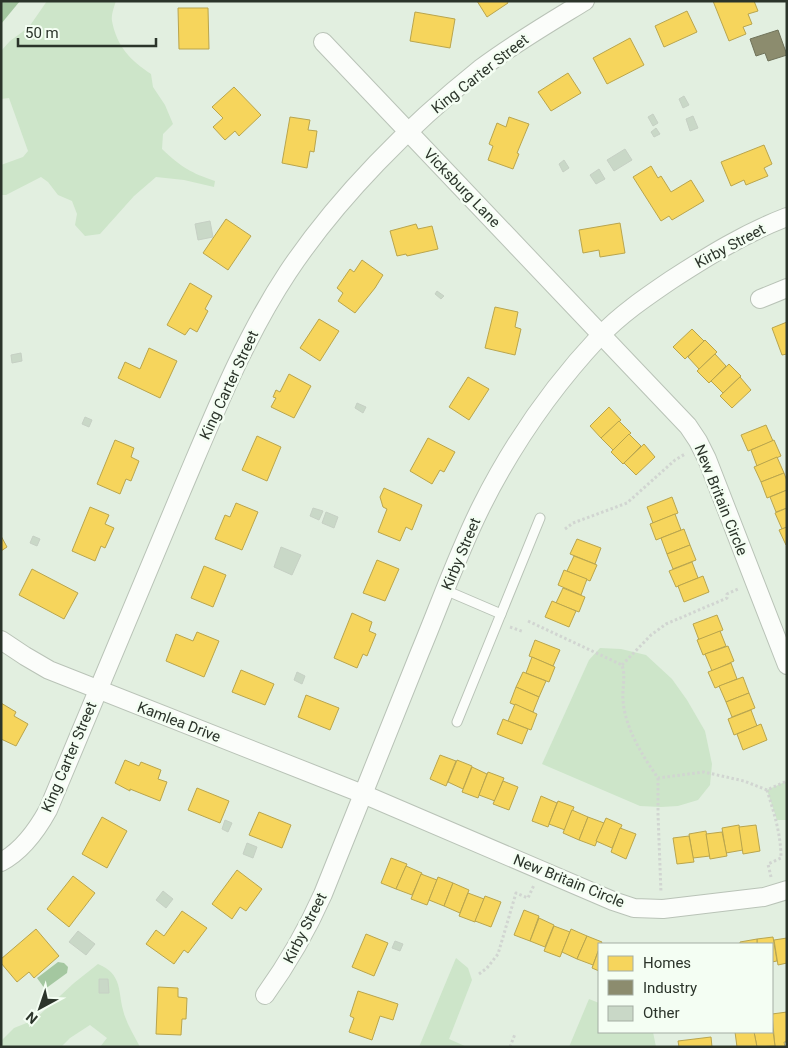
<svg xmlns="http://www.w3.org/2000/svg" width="788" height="1048" viewBox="0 0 788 1048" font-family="Roboto,sans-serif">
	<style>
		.green { fill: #cde5c9 }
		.water { fill: #a4c7a0 }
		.homes { fill: #f6d55c; stroke: #b9a54d }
		.industry { fill: #8c8c6e; stroke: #6f725a }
		.building { fill: #c9d8c7; stroke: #c6d0c4 }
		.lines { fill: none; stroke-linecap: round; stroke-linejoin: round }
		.lane-casing { stroke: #b9c3b7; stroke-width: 11 }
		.street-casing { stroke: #b9c3b7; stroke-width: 20 }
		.path { stroke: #d1d5d1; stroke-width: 3; stroke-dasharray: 2.5 2.5; stroke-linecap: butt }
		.lane { stroke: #fbfdfa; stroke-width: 9 }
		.street { stroke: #fbfdfa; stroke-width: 18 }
		.labels { text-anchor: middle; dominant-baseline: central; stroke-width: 5; stroke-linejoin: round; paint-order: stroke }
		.street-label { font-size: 15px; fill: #2b342a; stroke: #f4fef3 }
	</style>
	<rect width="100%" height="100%" fill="#e2efe0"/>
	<!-- green -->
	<g class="green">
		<path d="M47,1H116C114,7 111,15 112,21C117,47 130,60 151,74L153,87L165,105L173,124L163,134L162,149C181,167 191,173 215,181L214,187L184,180L156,177L134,196L100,234L85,236L75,225L77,214L72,201L58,195L48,182L41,177L6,195H1V165L23,157L28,151L9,98L1,99V51L10,41L29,27Z"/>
		<polygon points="600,648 621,649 646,655 672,679 687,700 705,731 712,764 710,785 698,800 678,806 661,807 640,806 542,764 589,660"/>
		<polygon points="787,781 787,820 777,820 767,790"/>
		<polygon points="456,958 468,968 472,980 449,1039 467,1047 419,1047"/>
		<path d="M98,964C122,974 118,990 123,1010C126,1023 134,1035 140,1047H100L107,1038L90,1025L70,1038L61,1047H1V1041L14,1028L34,1020L74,983Z"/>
		<polygon points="589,999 599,1003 599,1032 653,1032 656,1047 569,1047"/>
	</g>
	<!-- water -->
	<g class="water">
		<polygon points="1,1 20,1 1,24"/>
		<polygon points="58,962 64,963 68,967 67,973 45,989 37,978"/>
	</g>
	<!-- homes -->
	<g class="homes">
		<polygon points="477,1 507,1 508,3 487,17"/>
		<polygon points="713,1 754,1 758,11 748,14 752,24 743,27 746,34 729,41"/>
		<polygon points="178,8 208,8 209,49 179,49"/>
		<polygon points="687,11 697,32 664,47 655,26"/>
		<polygon points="415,12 455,19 450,48 410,41"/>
		<polygon points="630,38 644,65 607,84 593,58"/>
		<polygon points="568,73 581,93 551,111 538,92"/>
		<polygon points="234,87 261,115 239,136 235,131 225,140 213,127 223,118 212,107"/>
		<polygon points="290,117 310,120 308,130 317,131 314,152 310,151 307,168 282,163"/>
		<polygon points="509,117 529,124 517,153 519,154 513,169 488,160 493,146 489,144 497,123 506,127"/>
		<polygon points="764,145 772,164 764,168 768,176 746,185 744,180 731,186 721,162"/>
		<polygon points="651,166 658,178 661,176 671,192 691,180 704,201 672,220 669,216 661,221 633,177"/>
		<polygon points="226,219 251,236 228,270 203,253"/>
		<polygon points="620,223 625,253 600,257 599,250 583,253 579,230"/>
		<polygon points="416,224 418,229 432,226 438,249 407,256 406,254 397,256 390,231"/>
		<polygon points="362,260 383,275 375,288 355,313 338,301 343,293 337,288 350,269 354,272"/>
		<polygon points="190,283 212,296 205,309 208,311 197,332 190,328 185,335 167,325"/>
		<polygon points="495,307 518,312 515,327 521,329 515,355 485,348"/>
		<polygon points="319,319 339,331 320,361 300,348"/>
		<polygon points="787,322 787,354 782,355 772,328"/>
		<polygon points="692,329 704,341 685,359 673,347"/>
		<polygon points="705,340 717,352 699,369 688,357"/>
		<polygon points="149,348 177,361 160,398 118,378 125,362 140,369"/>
		<polygon points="715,354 726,366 709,383 697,371"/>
		<polygon points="729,364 741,376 723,393 711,381"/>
		<polygon points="289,374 311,386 294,418 271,407 276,398 273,397 276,390 280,392"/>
		<polygon points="468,377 489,389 469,420 449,407"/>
		<polygon points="740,377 751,390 732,408 720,396"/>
		<polygon points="609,407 621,420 601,438 590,426"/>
		<polygon points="619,421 631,433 613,450 601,438"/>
		<polygon points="766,425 773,441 748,451 741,435"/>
		<polygon points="629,434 641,446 623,464 611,452"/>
		<polygon points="257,436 281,447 267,481 242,470"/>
		<polygon points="428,438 455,452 444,472 440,470 432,484 410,471"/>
		<polygon points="115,440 134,448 131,457 139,461 131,481 126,479 120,494 97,484"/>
		<polygon points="774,440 781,456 757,466 751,450"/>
		<polygon points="644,444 655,457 636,475 624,463"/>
		<polygon points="777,457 784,473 761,482 754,467"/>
		<polygon points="784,473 787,481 787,490 767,498 761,482"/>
		<polygon points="384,488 422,505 412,530 406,527 400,541 378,532 387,509 383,507 380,497"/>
		<polygon points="787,490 787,508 776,512 770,497"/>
		<polygon points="672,497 678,513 653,523 647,507"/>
		<polygon points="236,503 258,512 242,550 215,539 225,515 230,517"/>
		<polygon points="90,507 109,515 105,524 114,528 105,548 101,546 95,561 72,551"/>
		<polygon points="787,508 787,527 782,529 775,513"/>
		<polygon points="675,514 681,530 656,540 650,524"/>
		<polygon points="787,527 787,545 786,545 779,530"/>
		<polygon points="684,529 690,545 667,554 661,538"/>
		<polygon points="1,536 7,547 1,551"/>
		<polygon points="577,539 601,548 595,564 570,554"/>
		<polygon points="690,545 696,560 673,569 667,554"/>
		<polygon points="574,556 597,565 590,581 567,571"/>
		<polygon points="377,560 399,569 385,601 363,593"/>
		<polygon points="692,562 698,578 676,587 669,571"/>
		<polygon points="204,566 226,575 213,607 191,598"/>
		<polygon points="32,569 78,593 64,619 19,595"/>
		<polygon points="564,570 587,579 581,595 558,585"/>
		<polygon points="703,576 709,592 684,602 678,586"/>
		<polygon points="563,588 585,597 579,612 556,603"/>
		<polygon points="552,601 576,611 569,627 545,617"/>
		<polygon points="352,613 372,622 369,631 376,634 367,656 363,654 357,668 334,658"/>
		<polygon points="717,615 723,630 699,640 693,624"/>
		<polygon points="720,631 726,646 703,655 697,640"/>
		<polygon points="197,632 219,641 204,677 166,661 176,634 193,641"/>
		<polygon points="535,640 560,650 553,666 529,656"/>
		<polygon points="728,646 734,661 712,671 705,654"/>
		<polygon points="532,657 555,667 549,682 526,673"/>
		<polygon points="731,663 737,679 715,688 708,672"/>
		<polygon points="241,670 274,684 265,705 232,692"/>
		<polygon points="523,672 546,681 539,697 516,687"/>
		<polygon points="743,677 749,693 726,702 719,686"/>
		<polygon points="516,687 539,697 533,712 510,703"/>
		<polygon points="749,693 755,708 732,717 726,702"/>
		<polygon points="306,695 339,708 330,730 298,717"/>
		<polygon points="1,703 16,712 14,716 28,724 16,746 1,739"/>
		<polygon points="515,704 537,714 531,730 508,721"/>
		<polygon points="751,710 757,726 734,735 728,719"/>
		<polygon points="503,719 528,729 522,744 497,734"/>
		<polygon points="761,724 767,740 743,750 737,734"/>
		<polygon points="440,755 456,761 446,786 430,779"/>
		<polygon points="125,760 139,766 141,762 161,770 158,779 167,782 160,801 130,789 130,791 115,783"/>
		<polygon points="457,760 472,766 463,789 448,782"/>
		<polygon points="472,767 487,774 478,798 462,792"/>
		<polygon points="488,772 504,778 495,801 479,795"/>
		<polygon points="503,781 518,787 509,810 493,804"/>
		<polygon points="197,788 229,801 220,823 188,810"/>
		<polygon points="541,796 557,803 548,827 532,821"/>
		<polygon points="558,801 574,807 565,830 549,824"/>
		<polygon points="572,810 588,817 579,840 563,833"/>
		<polygon points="259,812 291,825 282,848 249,835"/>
		<polygon points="102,817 127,831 107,868 82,854"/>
		<polygon points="588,817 604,823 595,846 579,840"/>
		<polygon points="606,818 622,825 612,848 596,841"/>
		<polygon points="739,825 743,850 726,853 722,828"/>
		<polygon points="756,825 760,851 743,854 739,827"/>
		<polygon points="620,828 636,834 626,859 611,852"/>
		<polygon points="706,831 710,856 693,858 689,834"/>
		<polygon points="722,832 727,856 710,859 706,834"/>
		<polygon points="689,836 694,862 677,864 673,838"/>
		<polygon points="391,858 407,864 396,889 381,883"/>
		<polygon points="406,866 422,873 412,895 396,889"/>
		<polygon points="237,870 262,889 246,911 240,907 232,919 212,904"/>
		<polygon points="421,874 437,880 427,905 411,899"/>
		<polygon points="73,876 95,893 69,927 47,909"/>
		<polygon points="438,877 453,883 444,906 429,900"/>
		<polygon points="453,883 469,890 460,913 444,906"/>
		<polygon points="468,893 484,899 475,922 459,916"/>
		<polygon points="485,896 501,902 491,927 475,921"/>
		<polygon points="524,910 539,916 530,941 514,935"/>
		<polygon points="182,911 207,928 188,953 184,950 174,964 146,944 156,930 164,936"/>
		<polygon points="539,918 554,925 545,947 530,941"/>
		<polygon points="554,926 570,932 560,957 544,951"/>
		<polygon points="36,929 59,956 34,978 29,972 17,982 1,963 1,959"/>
		<polygon points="571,929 587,936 577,959 562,952"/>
		<polygon points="366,934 388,943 374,976 352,967"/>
		<polygon points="587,936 602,942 601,944 599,944 599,949 593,965 577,959"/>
		<polygon points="773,937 777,961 772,962 772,944 757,944 757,939"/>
		<polygon points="787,938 787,963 778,965 774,940"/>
		<polygon points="757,939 757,944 740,944 740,942"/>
		<polygon points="599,949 599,971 592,968"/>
		<polygon points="158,987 178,988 178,997 187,998 186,1019 182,1019 181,1035 156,1034"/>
		<polygon points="358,991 398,1004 393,1020 380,1016 372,1040 349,1032 354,1018 350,1016"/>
		<polygon points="787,1012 787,1042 784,1042 785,1047 775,1047 772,1014"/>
		<polygon points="772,1024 775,1046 757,1047 754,1032 772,1032"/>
		<polygon points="735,1032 754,1032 757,1047 737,1047"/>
		<polygon points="711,1037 712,1047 679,1047 678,1041"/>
	</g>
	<!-- industry -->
	<polygon class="industry" points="778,30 787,55 768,61 765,53 756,56 750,39"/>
	<!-- building -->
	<g class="building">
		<polygon points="684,96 689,105 683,108 679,99"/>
		<polygon points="653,114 658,123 653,126 648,117"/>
		<polygon points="693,116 698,128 690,131 686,119"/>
		<polygon points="656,128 660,134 654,137 651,132"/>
		<polygon points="625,149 632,160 614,171 607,160"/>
		<polygon points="564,160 569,168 563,172 559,164"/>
		<polygon points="599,169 605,179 596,184 590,175"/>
		<polygon points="210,221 213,237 198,240 195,224"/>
		<polygon points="437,291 444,296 441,299 435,294"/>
		<polygon points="21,353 22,361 12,363 11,355"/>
		<polygon points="357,403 366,407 363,413 355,408"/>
		<polygon points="85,417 92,420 89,427 82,424"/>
		<polygon points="313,508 323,511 319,520 310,516"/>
		<polygon points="326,512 338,517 334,528 322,523"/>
		<polygon points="33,536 40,539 37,546 30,543"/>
		<polygon points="281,547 301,555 292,575 274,567"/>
		<polygon points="297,672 305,676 302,684 294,680"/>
		<polygon points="225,820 232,823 228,832 222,829"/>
		<polygon points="247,843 257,847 253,858 243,854"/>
		<polygon points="163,891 173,899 166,908 156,900"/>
		<polygon points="78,931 95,944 86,955 69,942"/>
		<polygon points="395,941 403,944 400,951 392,948"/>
		<polygon points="99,979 108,979 109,993 99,993"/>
	</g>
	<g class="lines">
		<!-- lane casing -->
		<g class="lane-casing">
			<g id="lane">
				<polyline points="445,590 501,614"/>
				<polyline points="457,722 540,518"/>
			</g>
		</g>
		<!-- street casing -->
		<g class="street-casing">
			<g id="street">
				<polyline points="323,42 688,426 698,441 707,459 787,665"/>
				<polyline points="760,299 787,288"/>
				<polyline points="1,640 25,656 49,670 363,794 613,901 634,908 663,909 764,897 787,890"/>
				<path d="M1,862C22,851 37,830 48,810C92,704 136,598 181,492C213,417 243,340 288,272C338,197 410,125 480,69C513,44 549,23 585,1"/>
				<path d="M265,995C288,963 307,930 323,894C355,813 388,733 420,652C440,604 458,553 481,507C512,445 553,386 600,336C621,314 646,297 671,280C708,256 745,233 787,217"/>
			</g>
		</g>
		<!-- path -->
		<g class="path">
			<polyline points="565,529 573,523 627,503 675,460 685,454"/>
			<path d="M528,621L622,665C626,677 622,688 623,700C625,728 642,755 658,778L704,772L744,781L767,790L787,781"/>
			<polyline points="510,627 524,632"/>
			<polyline points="622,665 651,635 666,624 727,598 727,594 740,588"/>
			<polyline points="658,778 658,814 661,893"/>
			<path d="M767,790C774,813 781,834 781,858L768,864L771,877"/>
			<polyline points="479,974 487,968 498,954 516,893 528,898 534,885"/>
			<polyline points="510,1047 515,1034"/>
		</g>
		<!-- lane -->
		<use href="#lane" class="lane"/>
		<!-- street -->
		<use href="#street" class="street"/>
	</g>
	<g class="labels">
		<!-- street labels -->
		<g class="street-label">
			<text transform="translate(480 74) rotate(-38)">King Carter Street</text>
			<text transform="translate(462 188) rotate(46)">Vicksburg Lane</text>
			<text transform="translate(730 246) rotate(-28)">Kirby Street</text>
			<text transform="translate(229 385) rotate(-65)">King Carter Street</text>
			<text transform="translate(721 500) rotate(68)">New Britain Circle</text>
			<text transform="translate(461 554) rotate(-67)">Kirby Street</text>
			<text transform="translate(179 722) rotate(21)">Kamlea Drive</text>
			<text transform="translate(69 757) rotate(-67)">King Carter Street</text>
			<text transform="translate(569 881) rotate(22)">New Britain Circle</text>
			<text transform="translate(305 928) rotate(-63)">Kirby Street</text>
		</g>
	</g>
	<!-- border -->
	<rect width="788" height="1048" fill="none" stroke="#2b342a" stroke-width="5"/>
	<!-- legend -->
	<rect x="598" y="943" width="175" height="90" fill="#f4fef3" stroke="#a4ada3"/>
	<rect x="608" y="956" width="25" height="15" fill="#f6d55c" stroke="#a4ada3"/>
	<text x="643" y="968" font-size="15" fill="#2b342a">Homes</text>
	<rect x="608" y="980" width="25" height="15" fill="#8c8c6e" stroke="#a4ada3"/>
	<text x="643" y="993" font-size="15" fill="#2b342a">Industry</text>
	<rect x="608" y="1006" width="25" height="15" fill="#c9d8c7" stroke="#a4ada3"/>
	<text x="643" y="1018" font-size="15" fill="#2b342a">Other</text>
	<!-- north arrow -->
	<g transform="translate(40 1008) rotate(220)" stroke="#f4fef3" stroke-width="4" paint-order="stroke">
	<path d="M0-4L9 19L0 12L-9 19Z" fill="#2b342a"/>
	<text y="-8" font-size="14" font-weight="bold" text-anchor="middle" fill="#2b342a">N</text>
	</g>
	<!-- scale -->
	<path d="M18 38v8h138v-8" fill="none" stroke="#2b342a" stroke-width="2.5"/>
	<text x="25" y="38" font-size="15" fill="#2b342a" stroke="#f4fef3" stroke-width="4" paint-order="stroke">50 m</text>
</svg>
